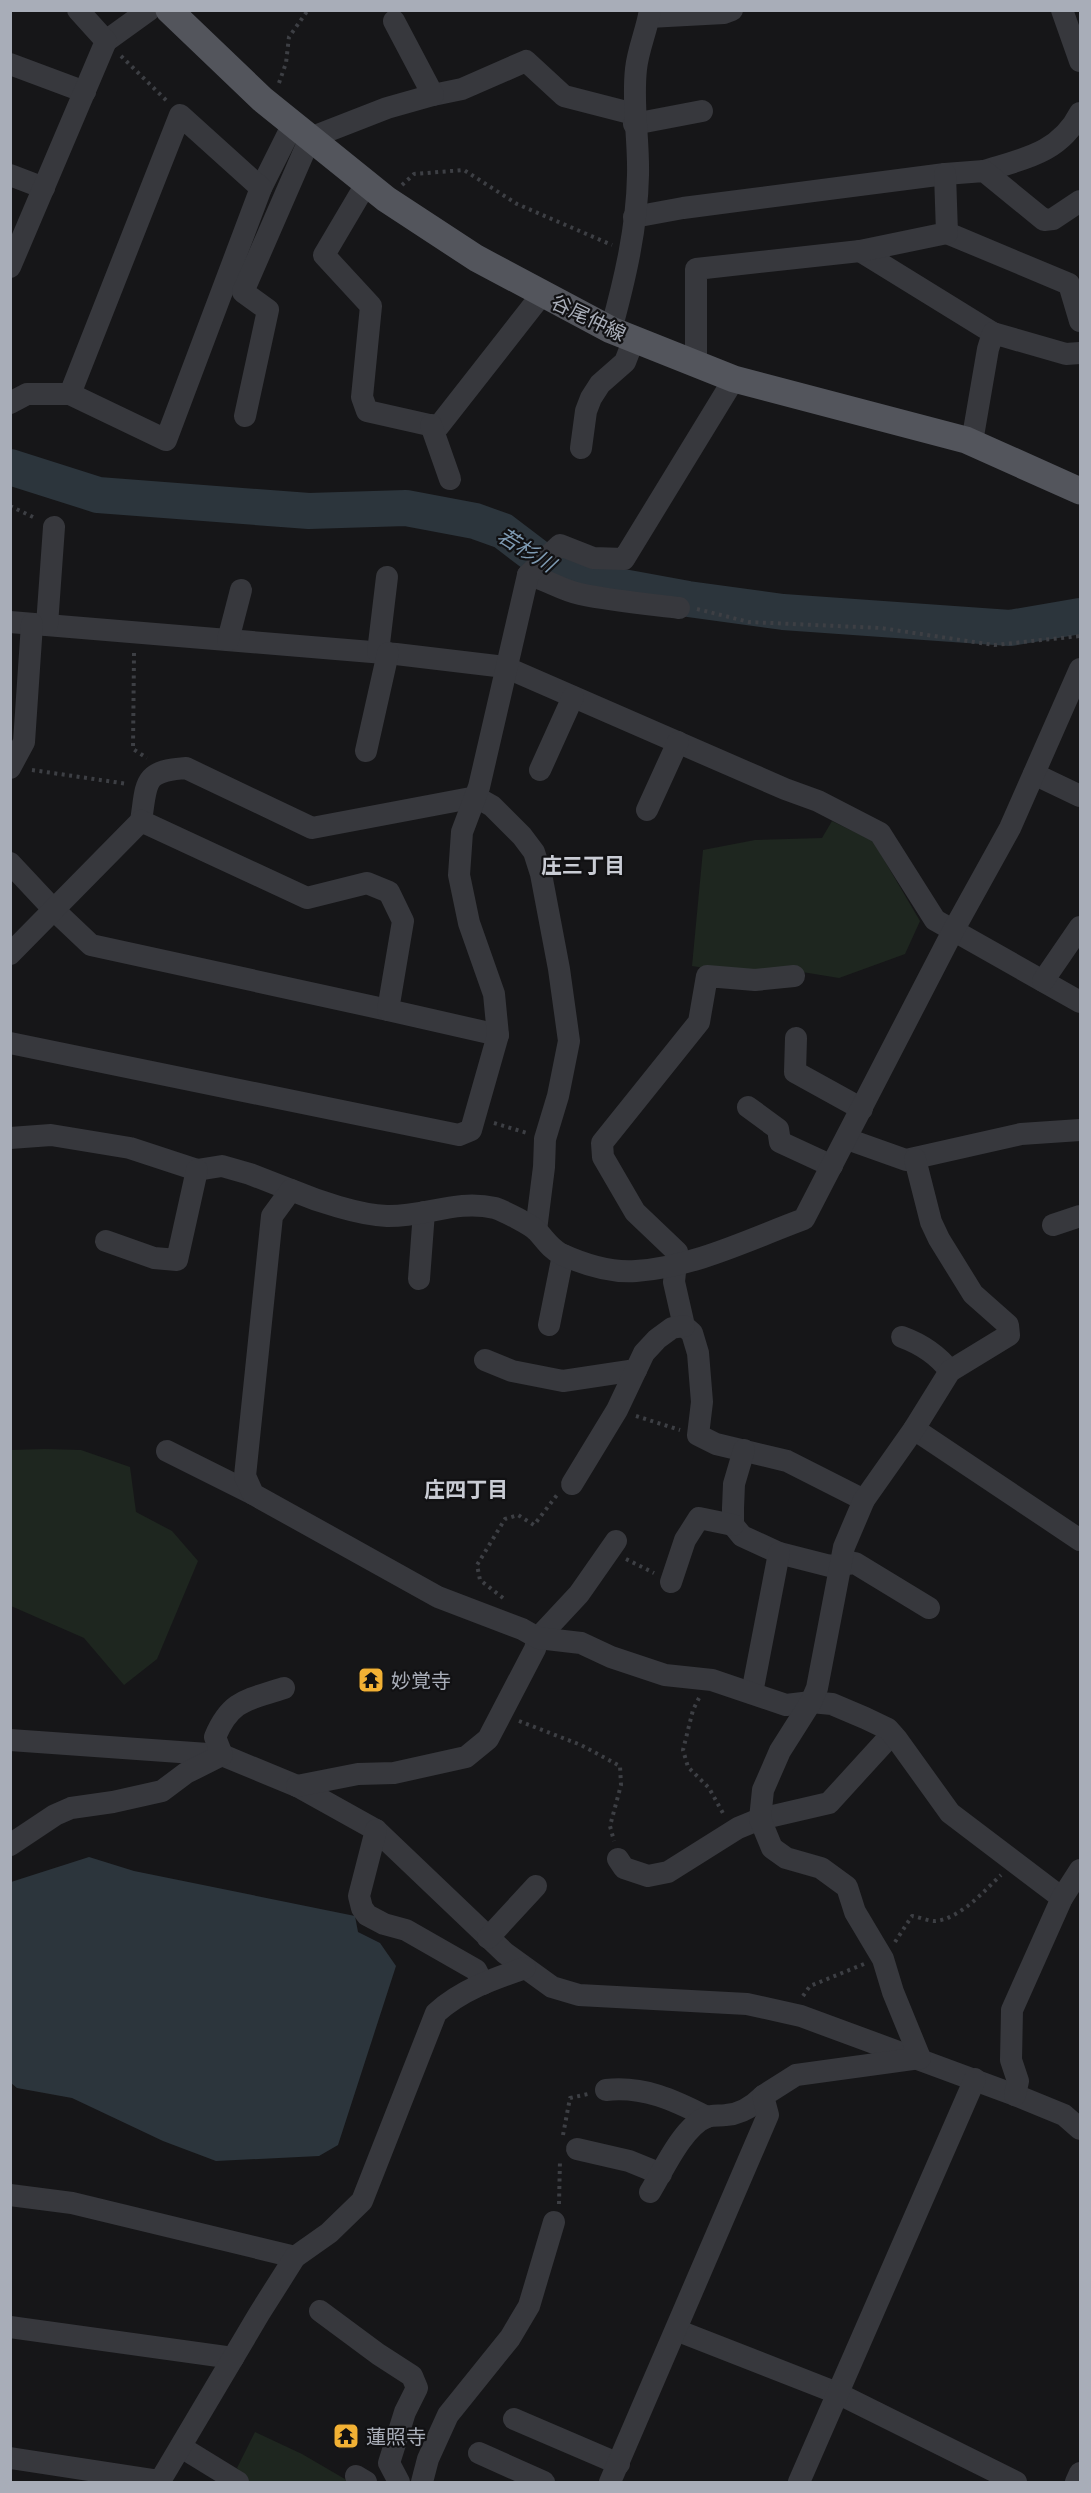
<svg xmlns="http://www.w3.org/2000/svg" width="1091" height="2493" viewBox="0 0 1091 2493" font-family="'Exo 2','Noto Sans JP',sans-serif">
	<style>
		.green { fill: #1e261f }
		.water { fill: #2c353c }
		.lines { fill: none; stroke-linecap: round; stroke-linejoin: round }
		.river { stroke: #2c353c; stroke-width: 36 }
		.path { stroke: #3d3f44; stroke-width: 4; stroke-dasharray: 3 4.5; stroke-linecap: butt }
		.minor { stroke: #37383d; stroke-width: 22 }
		.major { stroke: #53555c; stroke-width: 27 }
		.labels { text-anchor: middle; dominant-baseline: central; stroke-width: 4.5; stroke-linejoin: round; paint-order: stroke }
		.street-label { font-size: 20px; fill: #a8adb8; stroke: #111113 }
		.poi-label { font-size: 20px; fill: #a8adb8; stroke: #111113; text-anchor: start }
		.water-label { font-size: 21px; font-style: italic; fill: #7f9bb3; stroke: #111113 }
		.neighbourhood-label { font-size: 21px; font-weight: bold; fill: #c9ccd4; stroke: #111113 }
	</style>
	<rect width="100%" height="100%" fill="#161618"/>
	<!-- green -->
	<g class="green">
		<polygon points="832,821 873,841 920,921 905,954 839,978 790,970 755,976 692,966 703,850 755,840 822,838"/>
		<polygon points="45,1449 81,1450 130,1467 136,1512 172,1531 198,1561 157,1659 124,1685 84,1638 11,1606 11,1450"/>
		<polygon points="255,2432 302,2454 350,2482 250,2482 237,2468"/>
	</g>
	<!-- water -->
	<polygon class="water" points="89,1857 134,1871 355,1916 358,1932 380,1943 396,1966 338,2145 319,2156 216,2161 163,2141 72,2098 17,2088 11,2083 11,1882"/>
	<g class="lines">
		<!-- river -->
		<polyline class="river" points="10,467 98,495 309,511 406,508 475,521 503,531 553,569 617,586 688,599 783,612 1010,628 1080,616"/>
		<!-- path -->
		<g class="path">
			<polyline points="121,56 167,101"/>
			<polyline points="279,83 286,63 289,37 308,10"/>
			<polyline points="402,185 414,174 464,170 517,204 612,245"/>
			<polyline points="10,506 37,519"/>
			<polyline points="697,609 749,622 881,628 994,645 1080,636"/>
			<polyline points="134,653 133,749 147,758"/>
			<polyline points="32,770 128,784"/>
			<polyline points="494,1123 527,1133"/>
			<polyline points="636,1416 680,1430"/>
			<polyline points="626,1559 654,1573"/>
			<polyline points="503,1598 480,1580 477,1565 505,1519 518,1515 534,1525 557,1495"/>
			<polyline points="699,1698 693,1710 683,1750 688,1767 709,1788 724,1815"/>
			<polyline points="519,1721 581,1745 620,1766 621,1785 610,1826 614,1841"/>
			<path d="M895,1942L912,1916C919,1917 928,1921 935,1921C960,1919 984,1891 1001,1875"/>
			<polyline points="803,1996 810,1986 864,1964"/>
			<polyline points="563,2135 570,2098 588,2094"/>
			<polyline points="559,2204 560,2160"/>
		</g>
		<!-- minor -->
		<g class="minor">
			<polyline points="1062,10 1080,61"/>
			<polyline points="649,17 724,13 732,10"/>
			<polyline points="106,41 149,10"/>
			<polyline points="10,64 85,92"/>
			<polyline points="433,95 462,89 526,61 564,96 634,114"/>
			<polyline points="634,124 702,111"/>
			<path d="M984,171C1023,159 1060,153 1080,113"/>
			<polyline points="10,175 44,188"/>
			<polyline points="366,184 324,255 371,306 362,397 367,411 438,427 543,293"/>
			<polyline points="261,188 293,124"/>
			<polyline points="634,217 683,208 945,174 984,171 1044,220 1053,219 1080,201"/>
			<polyline points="947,233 1069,284 1080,321"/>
			<polyline points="860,251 993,333"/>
			<polyline points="10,267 106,41 78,10"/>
			<path d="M611,330C625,279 637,228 638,175C639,140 632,105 636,69C638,49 647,30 650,10"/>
			<polyline points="696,363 696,269 860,251 947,233 945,174"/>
			<polyline points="10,403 27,394 70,394 166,440 261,188 180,115 70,394"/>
			<polyline points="245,416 268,310 243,292 310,138 387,108 433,95 394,21"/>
			<polyline points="431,425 450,479"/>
			<polyline points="972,442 988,349 993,333 1066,354 1080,353"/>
			<polyline points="581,448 586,411 591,398 600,384 625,362 634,339"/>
			<path d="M528,575C546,579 561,590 580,594C613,601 646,604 679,608"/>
			<polyline points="10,622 396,654 505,667 785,789 818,801 880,833 935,920 1080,1002"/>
			<polyline points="47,625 54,527"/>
			<polyline points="228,640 241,590"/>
			<polyline points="378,652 387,577"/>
			<polyline points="366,751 388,653"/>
			<polyline points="10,768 24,742 32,624"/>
			<polyline points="540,770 573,697"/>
			<polyline points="1034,774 1080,796"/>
			<polyline points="647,810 678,742"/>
			<path d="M141,821C147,783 142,771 186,768L312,828L476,797L492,806L522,836L534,852L541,874L559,969L569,1041L558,1096L545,1139L544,1167L536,1230"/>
			<polyline points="10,863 54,910 91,945 388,1010"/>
			<polyline points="10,954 141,821 307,898 367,883 389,892 403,921 388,1010 498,1035"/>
			<polyline points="794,976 755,980 707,976 699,1022 602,1143 603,1157 635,1212 677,1252 674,1282 684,1326 692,1333 698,1353 702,1402 698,1435 716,1444 787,1461 864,1500"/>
			<polyline points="1043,981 1080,927"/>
			<polyline points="796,1038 795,1072 862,1109"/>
			<polyline points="10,1043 459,1135 471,1130 498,1035 494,994 469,923 459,875 462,832 479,787 528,575 560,545 593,558 624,559 734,379"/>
			<polyline points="748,1107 778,1129 780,1142 832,1166"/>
			<polyline points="10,1138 51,1135 130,1148 197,1170 222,1166 250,1174 291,1190"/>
			<polyline points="847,1139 906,1160 1021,1134 1080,1130"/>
			<polyline points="1053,1225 1080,1216"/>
			<polyline points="106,1241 154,1258 177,1260 197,1170"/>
			<polyline points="419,1279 424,1212"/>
			<polyline points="549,1325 563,1255"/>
			<path d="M902,1337C921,1344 937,1354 950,1371"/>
			<polyline points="485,1360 512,1371 563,1381 636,1370"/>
			<polyline points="914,1429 1080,1540"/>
			<polyline points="744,1450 734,1484 733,1508 733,1525 742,1536 779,1553 830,1566 855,1563 929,1608"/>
			<polyline points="167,1451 253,1494"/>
			<polyline points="572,1484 617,1410 644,1353 657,1339 672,1328 684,1326"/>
			<polyline points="671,1582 685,1540 699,1518 733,1525"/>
			<polyline points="752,1693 779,1553"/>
			<polyline points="10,1740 222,1755 297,1786 376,1830 505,1953 552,1987 579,1995 747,2004 801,2016 1015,2095 1064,2115 1080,2129"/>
			<polyline points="297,1786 358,1774 394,1773 466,1757 488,1739 535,1649 538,1638 579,1594 616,1541"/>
			<polyline points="376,1830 359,1896 362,1908 367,1915 384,1924 406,1930 476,1970 483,1984"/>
			<path d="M10,1845L55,1815L71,1808L113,1802L162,1791L186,1773L222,1755L215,1737C231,1699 248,1700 284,1688"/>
			<polyline points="618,1859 624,1868 648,1876 668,1872 738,1828 760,1819 829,1803 892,1734"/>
			<path d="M1062,1898L950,1813L896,1738L888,1729L865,1718L832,1704L811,1702L786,1705L712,1680L665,1675L611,1657L581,1643L538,1638L522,1629L438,1597L253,1494L245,1476L272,1216L291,1190C317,1201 359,1215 387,1216C425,1217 456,1199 495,1208C504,1211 532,1225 538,1232C546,1241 551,1249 561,1254C583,1264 611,1273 636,1271C694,1267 750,1239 804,1219L953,931L1010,828L1080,669"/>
			<polyline points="488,1938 536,1886"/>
			<path d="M606,2090C644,2086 674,2100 707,2117"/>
			<polyline points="1015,2095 1018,2081 1011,2060 1012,2010 1062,1898 1080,1870"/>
			<polyline points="577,2149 629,2161 661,2174"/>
			<path d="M650,2192C663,2171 683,2126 707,2117C712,2115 720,2116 726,2115C741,2114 753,2106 763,2096"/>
			<polyline points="10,2195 72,2203 295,2257"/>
			<polyline points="320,2311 378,2354 412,2376 417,2388 405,2412 389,2463 399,2482"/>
			<polyline points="10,2327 233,2358"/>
			<polyline points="676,2330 837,2393 1016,2482"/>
			<polyline points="514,2419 619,2464"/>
			<polyline points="181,2447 238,2482"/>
			<polyline points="479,2453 544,2482"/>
			<path d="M10,2458L160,2481L259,2314L295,2257L329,2233L362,2201L436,2013C461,1990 493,1979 525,1968"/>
			<polyline points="356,2476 366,2482"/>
			<polyline points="422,2482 428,2459 448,2415 510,2338 529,2306 554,2222"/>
			<polyline points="610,2482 768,2115 763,2096 796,2075 920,2058 893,1992 883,1959 855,1912 847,1887 821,1868 786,1858 772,1848 760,1819 763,1790 780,1751 811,1702 817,1688 844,1547 864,1500 914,1429 950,1371 1009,1335 1008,1325 973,1294 939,1239 931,1222 915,1159"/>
			<polyline points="799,2482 975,2079"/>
			<polyline points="1076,2482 1080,2473"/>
		</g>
		<!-- major -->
		<polyline class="major" points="169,10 262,99 386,199 476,258 611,330 734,379 966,440 1080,491"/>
	</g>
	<!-- icons -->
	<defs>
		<g id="temple-square" transform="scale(1.35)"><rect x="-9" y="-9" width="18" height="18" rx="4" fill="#f2b134" stroke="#111113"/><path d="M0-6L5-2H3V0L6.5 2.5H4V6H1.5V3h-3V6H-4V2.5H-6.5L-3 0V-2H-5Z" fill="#111"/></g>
	</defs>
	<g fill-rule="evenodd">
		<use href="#temple-square" x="371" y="1680"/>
		<use href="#temple-square" x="346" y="2436"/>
	</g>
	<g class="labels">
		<!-- street labels -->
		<g class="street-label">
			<text transform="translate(589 317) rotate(26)">谷尾仲線</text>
		</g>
		<!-- poi labels -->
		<g class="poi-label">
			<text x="391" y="1680">妙覚寺</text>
			<text x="366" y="2436">蓮照寺</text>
		</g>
		<!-- water labels -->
		<g class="water-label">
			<text transform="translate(527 549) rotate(32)">若杉川</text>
		</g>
		<!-- neighbourhood labels -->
		<g class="neighbourhood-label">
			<text x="583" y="864">庄三丁目</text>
			<text x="466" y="1488">庄四丁目</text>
		</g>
	</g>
	<!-- border -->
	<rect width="1091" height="2493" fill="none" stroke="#a8adb8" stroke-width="24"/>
</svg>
